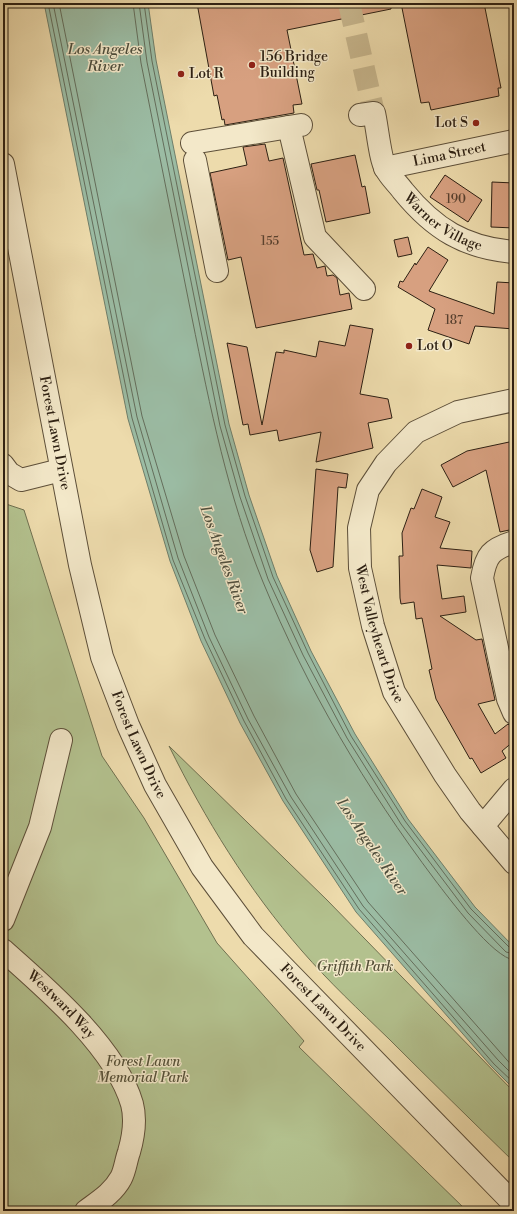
<svg xmlns="http://www.w3.org/2000/svg" width="517" height="1214" viewBox="0 0 517 1214" font-family="'Libre Bodoni',serif">
	<style>
		.green { fill: #b3c18e; stroke: #707050 }
		.water { fill: #9bbca4; stroke: #6f7e6a }
		.lines { fill: none; stroke-linecap: round; stroke-linejoin: round }
		.shore { stroke: #646e5c; stroke-width: 1 }
		.building { fill: #d7a080; stroke: #2d2013 }
		.minor-tunnel { stroke: #c7b68d; stroke-width: 22; stroke-dasharray: 22 11; stroke-linecap: butt }
		.minor-casing { stroke: #5d4f39; stroke-width: 24 }
		.minor { stroke: #f3e8c9; stroke-width: 22 }
		.poi-dot { fill: #8f2418; stroke: #f3e8c9; stroke-width: 1.5 }
		.labels { text-anchor: middle; dominant-baseline: central; stroke-width: 3; stroke-linejoin: round; paint-order: stroke }
		.number-label { font-size: 12px; fill: #58402e }
		.poi-label { font-size: 14px; fill: #2d2013; stroke: #f3e8c9; text-anchor: start }
		.street-label { font-size: 14px; fill: #2d2013; stroke: #f3e8c9 }
		.park-label { font-size: 14px; font-style: italic; fill: #555038; stroke: #f3e8c9 }
		.water-label { font-size: 15px; font-style: italic; fill: #4e4f3e; stroke: #f3e8c9 }
	</style>
	<rect width="100%" height="100%" fill="#eddbac"/>
	<filter id="stains"><feTurbulence type="fractalNoise" baseFrequency=".005" numOctaves="4"/><feColorMatrix values="0 0 0 0 .2 0 0 0 0 .09 0 0 0 0 .02 0 0 0 .5 -.17"/></filter>
	<radialGradient id="worn" r=".72"><stop offset=".6" stop-color="#630" stop-opacity="0"/><stop offset="1" stop-color="#630" stop-opacity=".3"/></radialGradient>
	<!-- green -->
	<g class="green">
		<polygon points="3,503 24,510 102,756 144,818 217,943 304,1041 299,1047 467,1211 3,1211"/>
		<path d="M169,746L327,900L514,1092V1162C472,1121 430,1080 389,1039C359,1010 329,982 302,951C248,889 205,819 169,746Z"/>
	</g>
	<!-- water -->
	<polygon class="water" points="44,3 148,3 156,60 229,424 249,495 277,576 311,651 355,734 408,819 475,907 514,947 514,1089 491,1066 356,912 283,801 240,723 201,641 170,561 128,419"/>
	<g class="lines">
		<!-- shore -->
		<g class="shore">
			<polyline points="48,3 132,418 173,560 205,639 244,721 286,799 359,909 494,1064 514,1083"/>
			<polyline points="53,3 137,417 178,558 209,637 248,719 291,797 363,906 498,1060 514,1076"/>
			<polyline points="59,3 142,416 184,556 215,635 254,716 296,794 368,902 514,1068"/>
			<path d="M133,3L141,63C158,148 175,233 192,318C210,407 228,497 263,582C307,689 366,788 435,880C449,898 493,958 514,960"/>
			<polyline points="139,3 147,62 220,426 240,497 268,579 303,655 347,738 401,824 468,913 506,952 514,954"/>
			<polyline points="144,3 152,61 225,425 245,496 273,577 308,653 351,736 405,821 471,909 510,948 514,949"/>
		</g>
	</g>
	<!-- building -->
	<g class="building">
		<polygon points="197,3 391,3 391,9 287,30 302,104 293,105 294,113 225,125 224,119 222,120 217,95 214,96"/>
		<polygon points="401,3 484,3 501,88 498,88 499,96 431,110 429,102 421,103"/>
		<polygon points="265,144 269,161 283,158 304,255 313,254 317,268 325,266 327,276 333,275 337,278 340,295 349,293 352,309 256,328 241,257 228,260 210,173 247,165 243,147"/>
		<polygon points="355,155 362,187 365,186 370,213 326,222 319,190 317,190 311,164"/>
		<polygon points="445,175 482,200 468,222 430,197"/>
		<polygon points="492,182 514,183 514,228 491,227"/>
		<polygon points="408,237 412,254 398,257 394,240"/>
		<polygon points="428,247 448,260 429,291 494,314 497,282 514,283 514,329 475,326 469,344 428,330 435,309 398,287 400,281 403,282 415,263 416,265"/>
		<polygon points="350,325 373,329 360,394 388,399 392,418 368,423 373,448 316,462 321,432 279,441 277,430 250,435 248,424 243,425 227,343 247,347 262,425 276,352 284,353 284,350 316,357 319,341 345,346"/>
		<polygon points="514,441 514,529 500,532 486,470 453,487 441,465 467,451"/>
		<polygon points="316,469 348,474 346,488 338,487 333,567 317,572 310,550"/>
		<polygon points="422,489 442,497 435,517 450,522 440,548 472,551 471,568 437,565 442,599 464,596 466,612 440,616 476,640 482,639 495,700 478,704 495,734 508,724 514,730 514,741 502,751 506,758 481,773 472,758 470,759 436,699 429,670 432,669 422,618 416,619 414,602 401,604 400,598 399,556 403,556 402,533 411,508 414,509"/>
	</g>
	<g class="lines">
		<!-- minor-tunnel -->
		<polyline class="minor-tunnel" points="349,3 374,113"/>
		<!-- minor casing -->
		<g class="minor-casing">
			<g id="minor">
				<path id="s1" d="M360,115L374,113C377,125 380,160 386,169C390,177 398,184 403,191C434,229 465,248 514,252"/>
				<polyline points="289,127 315,237 364,289"/>
				<polyline points="192,143 301,125"/>
				<polyline points="195,160 217,271"/>
				<path id="s2" d="M3,164L80,565L102,657L128,725L155,785L202,867L253,936L514,1204"/>
				<path id="s3" d="M385,168L514,141"/>
				<path id="s4" d="M514,400L458,412L416,432L386,463L368,490L359,528L360,568L373,626L394,692L445,775L470,811L514,863"/>
				<polyline points="3,465 9,473 21,480 61,470"/>
				<path d="M514,542C491,549 486,555 482,578L508,699L514,713"/>
				<polyline points="483,826 514,789"/>
				<polyline points="3,920 40,827 61,740"/>
				<path id="s5" d="M3,950C46,988 116,1048 132,1104C136,1119 133,1138 129,1152C126,1160 125,1171 121,1178C113,1193 98,1202 86,1211"/>
			</g>
		</g>
		<!-- minor -->
		<use href="#minor" class="minor"/>
	</g>
	<!-- markers -->
	<g class="poi-dot">
		<circle cx="252" cy="65" r="4"/>
		<circle cx="181" cy="74" r="4"/>
		<circle cx="476" cy="123" r="4"/>
		<circle cx="409" cy="346" r="4"/>
	</g>
	<g class="labels">
		<!-- number labels -->
		<g class="number-label">
			<text x="456" y="199">190</text>
			<text x="270" y="241">155</text>
			<text x="454" y="320">187</text>
		</g>
		<!-- poi labels -->
		<g class="poi-label">
			<text x="260" y="57">156 Bridge<tspan x="260" dy="16">Building</tspan></text>
			<text x="189" y="74">Lot R</text>
			<text x="468" y="123" text-anchor="end">Lot S</text>
			<text x="417" y="346">Lot O</text>
		</g>
		<!-- street labels -->
		<g class="street-label">
			<text stroke="none"><textPath href="#s3" startOffset="66">Lima Street</textPath></text>
			<text stroke="none"><textPath href="#s1" startOffset="151">Warner Village</textPath></text>
			<text stroke="none"><textPath href="#s2" startOffset="274">Forest Lawn Drive</textPath></text>
			<text stroke="none"><textPath href="#s4" startOffset="327">West Valleyheart Drive</textPath></text>
			<text stroke="none"><textPath href="#s2" startOffset="598">Forest Lawn Drive</textPath></text>
			<text stroke="none"><textPath href="#s5" startOffset="80">Westward Way</textPath></text>
			<text stroke="none"><textPath href="#s2" startOffset="922">Forest Lawn Drive</textPath></text>
		</g>
		<!-- park labels -->
		<g class="park-label">
			<text x="355" y="967">Griffith Park</text>
			<text x="143" y="1062">Forest Lawn<tspan x="143" dy="16">Memorial Park</tspan></text>
		</g>
		<!-- water labels -->
		<g class="water-label">
			<text x="105" y="49">Los Angeles<tspan x="105" dy="17">River</tspan></text>
			<text transform="translate(224 560) rotate(70)">Los Angeles River</text>
			<text transform="translate(372 847) rotate(56)">Los Angeles River</text>
		</g>
	</g>
	<!-- margin -->
	<rect width="517" height="1214" fill="none" stroke="#eddbac" stroke-width="16"/>
	<rect x="4" y="4" width="509" height="1206" fill="none" stroke="#2d2013" stroke-width="2"/>
	<rect x="8" y="8" width="501" height="1198" fill="none" stroke="#2d2013"/>
	<rect width="100%" height="100%" filter="url(#stains)"/>
	<rect width="100%" height="100%" fill="url(#worn)"/>
</svg>
